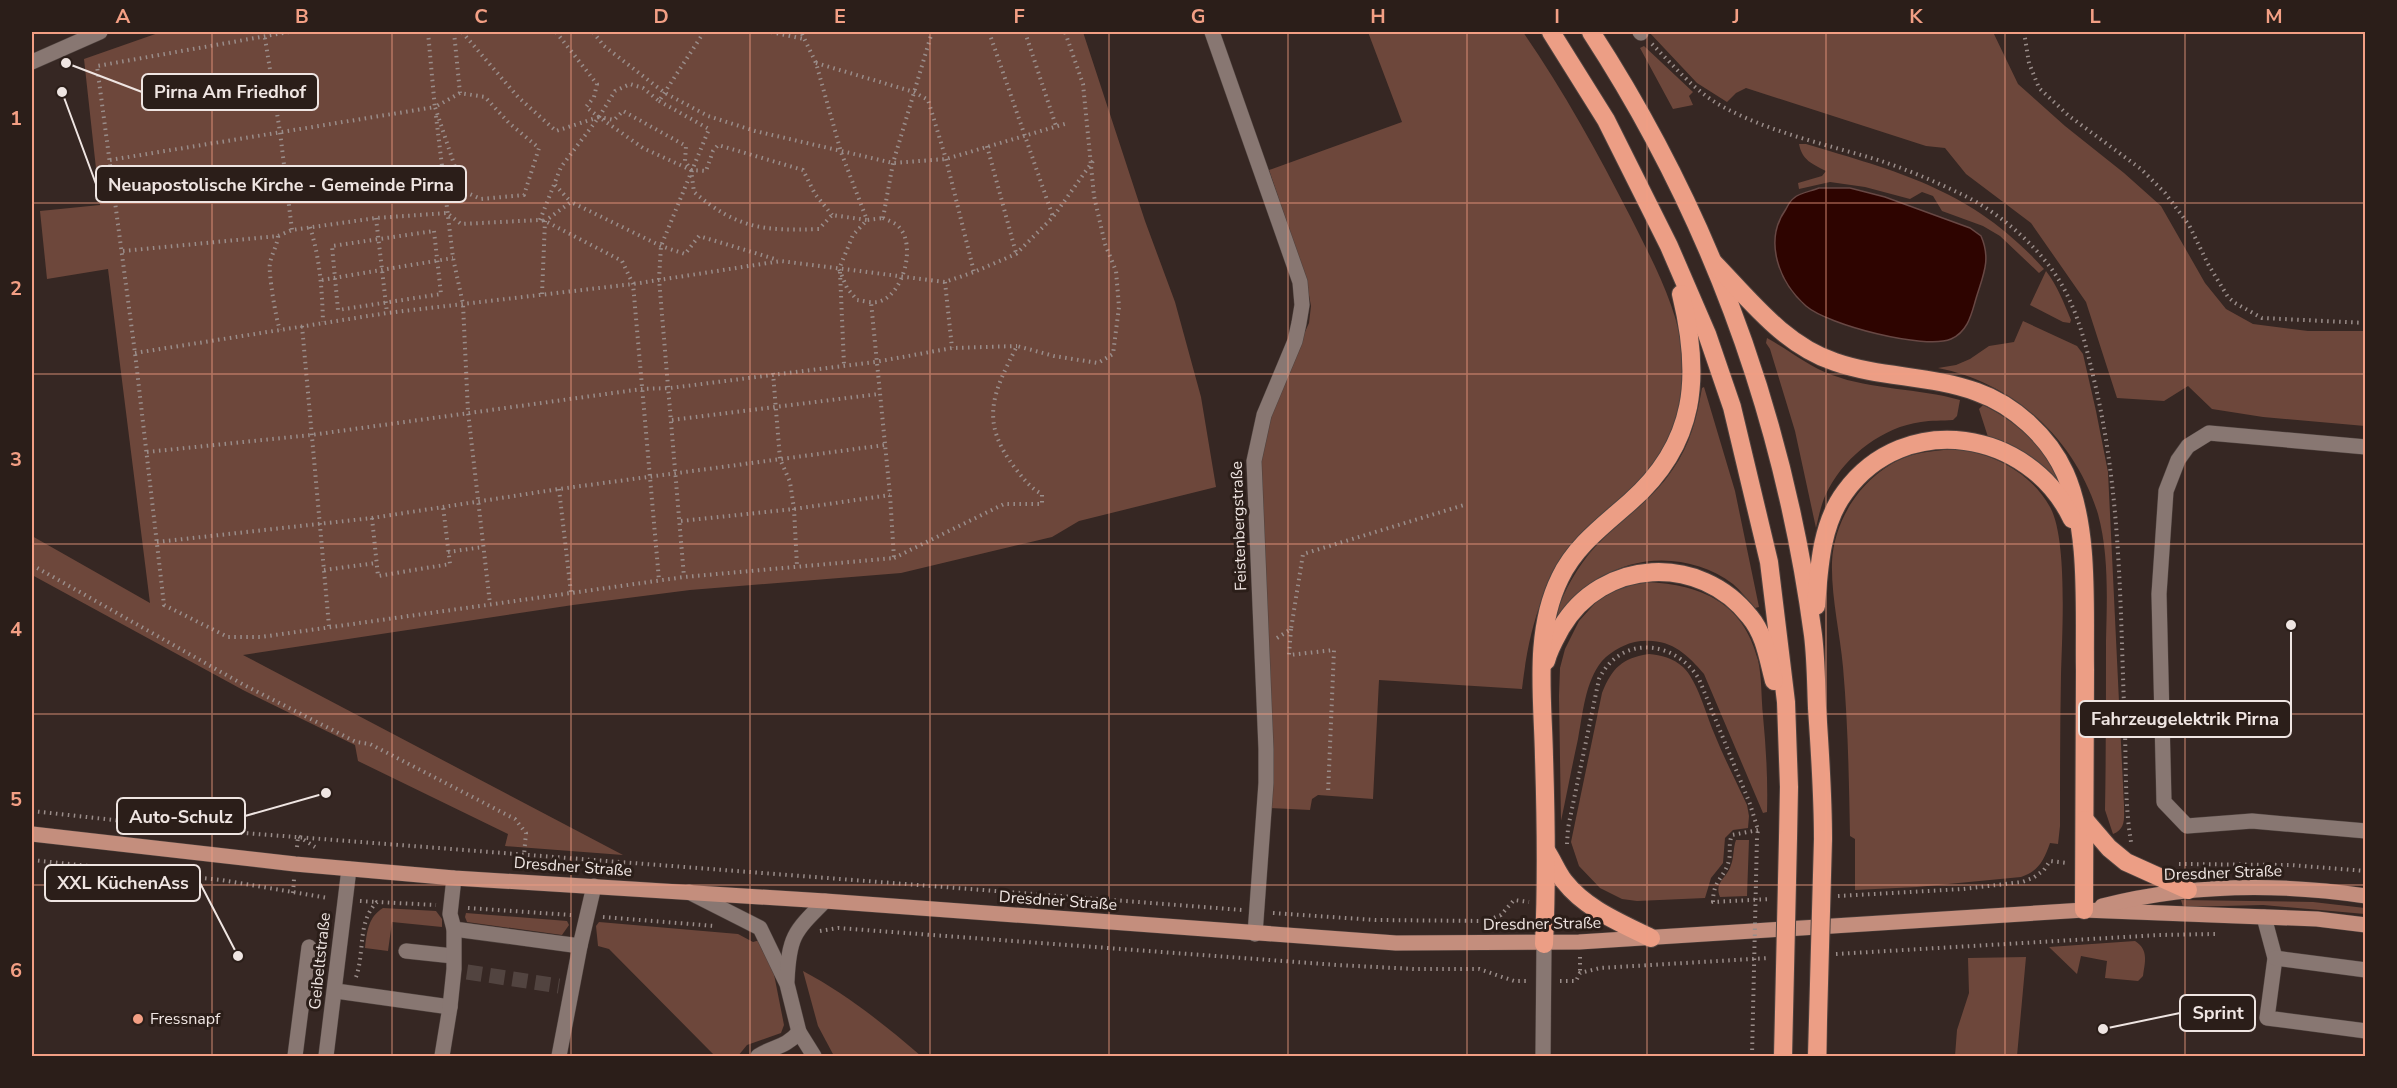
<svg xmlns="http://www.w3.org/2000/svg" width="2397" height="1088" viewBox="0 0 2397 1088" font-family="'Nunito Sans',sans-serif">
	<style>
		.green { fill: #6d473b }
		.water { fill: #2e0400; stroke: #684844; stroke-width: 1.5 }
		.lines { fill: none; stroke-linecap: round; stroke-linejoin: round }
		.minor-tunnel { stroke: #524440; stroke-width: 15; stroke-dasharray: 15 8; stroke-linecap: butt }
		.minor-casing { stroke: #4f433f; stroke-width: 16 }
		.major-casing { stroke: #4f433f; stroke-width: 16 }
		.highway-casing { stroke: #4f433f; stroke-width: 20 }
		.path { stroke: #9a8d8a; stroke-width: 4; stroke-dasharray: 1.5 4.5; stroke-linecap: butt }
		.minor { stroke: #887772; stroke-width: 15 }
		.major { stroke: #c48e7d; stroke-width: 15 }
		.highway { stroke: #ec9e85; stroke-width: 18 }
		.highway-bridge-casing { stroke: #4f433f; stroke-width: 20; stroke-linecap: butt }
		.path-bridge { stroke: #9a8d8a; stroke-width: 4; stroke-dasharray: 1.5 4.5; stroke-linecap: butt }
		.highway-bridge { stroke: #ec9e85; stroke-width: 18 }
		.grid { fill: none; stroke: #f39f84; stroke-width: 1.5; stroke-opacity: 0.55 }
		.poi-dot { fill: #f39f84; stroke: #2b1e19; stroke-width: 2 }
		.labels { text-anchor: middle; dominant-baseline: central; stroke-width: 6; stroke-linejoin: round; paint-order: stroke }
		.street-label { font-size: 16px; fill: #efe5e2; stroke: #2b1e19 }
		.poi-label { font-size: 16px; fill: #efe5e2; stroke: #2b1e19; text-anchor: start }
		.leader { fill: none; stroke: #efe5e2; stroke-width: 2 }
		.callout-dot { fill: #efe5e2; stroke: #2b1e19; stroke-width: 2 }
		.callout { fill: #2b1e19; stroke: #efe5e2; stroke-width: 2 }
		.callout-label { font-size: 18px; text-anchor: middle; font-weight: bold; fill: #efe5e2 }
		.neatline { fill: none; stroke: #f39f84; stroke-width: 2 }
		.grid-label { font-size: 20px; text-anchor: middle; font-weight: bold; fill: #f39f84 }
	</style>
	<rect width="100%" height="100%" fill="#362723"/>
	<!-- green -->
	<g class="green">
		<polygon points="161,32 1083,32 1145,221 1175,302 1201,397 1216,487 1079,521 1052,537 901,573 690,590 573,605 243,655 623,855 505,846 508,834 358,761 355,745 243,690 32,575 32,536 150,603 108,269 47,279 40,211 100,205 84,59"/>
		<path d="M1368,32H1523C1563,90 1598,153 1630,216C1653,262 1678,307 1684,359C1688,393 1673,439 1653,466C1634,490 1608,507 1588,529C1542,581 1530,622 1522,689L1379,680L1373,799L1318,795L1312,799L1310,810L1270,808L1260,485L1262,445L1279,389L1309,323L1311,306L1306,279L1269,170L1402,122Z"/>
		<polygon points="1649,32 1993,32 2018,84 2065,126 2124,173 2161,206 2205,283 2226,309 2253,324 2308,331 2365,331 2365,426 2263,417 2212,409 2188,386 2164,401 2117,398 2086,302 2031,223 1966,174 1945,148 1926,146 1746,88 1736,93 1727,102 1697,83"/>
		<polygon points="1644,46 1693,92 1689,96 1693,105 1673,109 1640,48"/>
		<path d="M1799,144H1806C1903,173 1974,191 2044,269L2039,273L2000,236L1983,226L1942,211L1933,196L1922,192L1910,199L1865,187L1830,182L1799,189L1798,183L1822,176L1826,171C1812,164 1802,160 1799,144Z"/>
		<path d="M2046,271C2057,285 2064,303 2071,320L2070,323L2063,322L2030,305Z"/>
		<path d="M2023,321L2077,346L2083,354L2096,411L2108,472L2124,806C2124,818 2126,829 2113,834L2105,810C2106,753 2106,697 2106,641C2107,600 2109,554 2098,514C2075,439 2014,383 1938,368L1956,365L1970,359L1989,346L2014,342Z"/>
		<path d="M1767,338C1789,350 1808,366 1832,375C1872,390 1918,388 1960,400L1957,416L1953,420C1942,421 1931,420 1921,422C1883,427 1847,455 1829,488C1822,500 1819,515 1816,528L1795,431L1770,349L1766,343Z"/>
		<path d="M1704,387L1735,491L1759,607L1755,608C1748,600 1741,591 1733,584C1696,556 1641,552 1601,578C1586,588 1574,603 1561,616L1556,614C1565,589 1577,567 1595,547C1620,520 1652,501 1673,469C1690,445 1697,417 1702,388Z"/>
		<path d="M1983,405C2021,424 2048,451 2067,490L2019,451L1988,437L1979,409Z"/>
		<path d="M1957,449C1995,454 2031,473 2050,507C2068,539 2062,636 2061,675C2060,725 2060,775 2060,826L2058,844L2050,843C2044,860 2039,871 2021,877L1917,887L1855,890V839L1850,836C1849,780 1848,723 1843,667C1840,633 1831,597 1832,562C1834,516 1867,469 1912,455C1927,451 1942,450 1957,449Z"/>
		<path d="M1647,582C1702,585 1743,602 1758,660C1762,678 1761,697 1763,716C1766,748 1768,780 1767,812L1763,813L1704,674C1687,654 1671,639 1643,641C1629,641 1611,651 1602,661C1585,682 1583,713 1578,739C1572,766 1567,793 1561,821L1559,696L1560,668L1565,649L1579,621L1597,601L1621,587Z"/>
		<path d="M1649,654C1661,655 1673,658 1683,667C1697,680 1706,714 1714,733C1724,758 1736,781 1747,805L1749,816L1748,828L1733,830L1725,838L1723,863L1711,878L1705,898L1637,901L1622,899L1600,888L1579,866L1571,842L1602,693C1612,668 1622,658 1649,654Z"/>
		<path d="M1736,840H1749L1747,896L1720,897C1714,882 1727,878 1731,865C1734,857 1733,848 1736,840Z"/>
		<polygon points="2181,900 2313,902 2365,908 2365,914 2263,905 2183,907"/>
		<path d="M383,908L436,911L442,919V927L392,922L388,951L365,948C367,932 368,917 383,908Z"/>
		<polygon points="466,913 567,921 569,925 562,935 467,922 465,917"/>
		<polygon points="599,922 738,934 753,942 760,940 771,959 784,1025 781,1033 747,1045 738,1056 715,1056 609,949 598,946 596,926"/>
		<path d="M2135,941C2149,950 2145,962 2143,976L2138,981L2105,978L2107,961L2081,956L2077,974L2049,947Z"/>
		<polygon points="2026,957 2017,1056 1955,1056 1957,1030 1969,993 1968,958"/>
		<path d="M803,971C846,994 884,1024 921,1056H834L818,1026Z"/>
	</g>
	<!-- water -->
	<path class="water" d="M1819,188H1850L1885,197L1970,228L1981,236C1992,261 1982,277 1975,302C1971,316 1967,332 1951,339C1925,350 1828,325 1806,306C1779,282 1763,241 1786,209C1788,205 1791,200 1794,198C1799,193 1812,191 1819,188Z"/>
	<g class="lines">
		<!-- minor-tunnel -->
		<polyline class="minor-tunnel" points="467,972 559,986"/>
		<!-- minor casing -->
		<g class="minor-casing">
			<g id="minor">
				<polyline points="1212,32 1300,282 1302,305 1299,323 1295,341 1264,415 1254,461 1266,749 1266,783 1255,934"/>
				<polyline points="1640,32 1641,33"/>
				<polyline points="32,62 100,32"/>
				<polyline points="2366,447 2209,433 2188,446 2178,460 2166,491 2159,594 2164,802 2187,826 2252,821 2366,831"/>
				<polyline points="689,892 760,928 787,984 799,1032 814,1056"/>
				<polyline points="2264,917 2275,958 2267,1018 2366,1031"/>
				<polyline points="454,929 580,946"/>
				<polyline points="406,951 453,956"/>
				<polyline points="2275,958 2366,970"/>
				<path d="M787,981C789,936 794,932 825,901"/>
				<polyline points="336,991 450,1007 442,1056"/>
				<polyline points="450,1007 454,969 454,929 450,914 454,878"/>
				<polyline points="295,1056 309,947"/>
				<polyline points="326,1056 349,869"/>
				<polyline points="559,1056 580,946 594,886"/>
				<path d="M758,1056C774,1046 785,1048 799,1032"/>
				<polyline points="1543,1056 1544,944"/>
			</g>
		</g>
		<!-- major casing -->
		<g class="major-casing">
			<g id="major">
				<polyline points="32,834 295,864 454,878 825,901 1396,943 1579,942 2084,910 2317,919 2366,925"/>
				<path d="M2102,906C2188,884 2278,883 2366,896"/>
			</g>
		</g>
		<!-- highway casing -->
		<g class="highway-casing">
			<g id="highway">
				<polyline points="1551,32 1606,120 1669,246 1707,334 1732,407 1769,562 1786,702 1789,787 1788,838"/>
				<path d="M1591,32C1710,215 1784,419 1813,635C1816,659 1816,684 1817,708C1820,751 1823,795 1823,839"/>
				<path d="M1714,263C1751,301 1784,345 1835,362C1881,378 1931,375 1977,392C2014,405 2049,437 2065,473C2090,529 2084,609 2085,670C2085,750 2085,830 2084,910"/>
				<path d="M1816,606C1819,568 1821,524 1845,492C1905,410 2029,429 2072,519"/>
				<path d="M1546,661C1549,649 1555,639 1561,628C1602,558 1700,553 1750,617C1765,635 1768,659 1774,681"/>
				<polyline points="2085,820 2109,848 2126,862 2188,890"/>
				<path d="M1547,852C1553,861 1557,872 1564,881C1586,909 1619,922 1651,938"/>
				<path d="M1544,944C1547,881 1546,819 1544,757C1543,698 1533,633 1560,578C1575,546 1604,525 1630,502C1697,443 1701,376 1681,294"/>
			</g>
		</g>
		<!-- path -->
		<g class="path">
			<polyline points="264,32 280,132 292,230"/>
			<polyline points="289,32 97,66 135,353 164,605 228,637 261,637 684,577 894,558 890,495 871,302"/>
			<polyline points="428,32 435,109"/>
			<polyline points="454,32 460,93"/>
			<path d="M462,32L518,97L556,131L599,117L643,148L691,170L694,192C737,229 764,231 819,229L832,215L867,220L841,152L816,63L801,32"/>
			<polyline points="556,32 597,84 594,97 586,107 599,117 614,120 623,111 686,146 685,161 691,170 706,171 713,151 718,145 803,170 815,194 832,215"/>
			<polyline points="593,32 604,46 665,93 708,116 755,131 893,163 946,159 1068,123"/>
			<polyline points="771,32 804,39"/>
			<polyline points="989,32 1053,217"/>
			<polyline points="1025,32 1056,126"/>
			<polyline points="2024,32 2029,63 2039,88 2069,116 2141,169 2165,193 2189,225 2208,264 2228,297 2235,303 2262,318 2366,323"/>
			<path d="M1652,44C1673,65 1693,89 1718,104C1767,132 1825,144 1878,160C1906,169 1934,181 1961,194C1995,210 2031,240 2053,271C2077,305 2086,345 2095,384C2122,498 2120,616 2125,731C2126,768 2125,806 2131,842"/>
			<polyline points="816,63 914,92 928,100 946,159 974,272"/>
			<polyline points="659,101 709,129 661,246 659,279 684,577"/>
			<polyline points="436,116 453,258 463,304 468,412 490,604"/>
			<polyline points="987,146 1016,253"/>
			<polyline points="110,160 435,107 463,191 481,199 524,195 539,148 509,123 485,97 460,93 435,107"/>
			<polyline points="555,185 571,202"/>
			<polyline points="376,218 387,313"/>
			<path d="M883,218C887,220 896,223 899,227C916,245 904,292 881,301C874,304 864,301 857,300L847,288L839,269L853,235L867,220Z"/>
			<polyline points="883,218 893,163 932,32"/>
			<polyline points="540,220 561,167 599,117 615,91 630,84 643,88 659,101 704,32"/>
			<path d="M310,227C320,259 322,289 323,322"/>
			<polygon points="434,231 441,294 338,310 332,246"/>
			<path d="M278,236C277,246 272,253 270,263C268,271 276,320 280,330"/>
			<polyline points="123,251 278,236 292,230 376,218 447,213 461,224 540,220 545,221 622,261 633,284 659,580"/>
			<polyline points="840,272 844,365"/>
			<polyline points="322,280 453,258"/>
			<polyline points="945,282 952,348"/>
			<polyline points="542,294 545,221 571,202 661,246 685,254 699,236 778,260"/>
			<polyline points="302,326 329,626"/>
			<polyline points="135,353 387,313 633,284 781,261 945,282 974,272 1016,254 1053,217 1093,161"/>
			<polyline points="773,373 780,459 790,482 794,509 797,566"/>
			<polyline points="672,420 879,394"/>
			<polyline points="147,452 311,435 642,389 670,388 875,362 952,348 1017,346"/>
			<polyline points="559,489 571,593"/>
			<polyline points="372,518 378,576 450,564 443,506"/>
			<polyline points="681,521 794,509 890,495"/>
			<polyline points="157,542 372,518 559,489 885,445"/>
			<polyline points="448,552 483,547"/>
			<path d="M894,558L1004,504H1042V494C1030,488 1023,478 1015,468C979,421 993,393 1017,346L1054,356L1098,363L1113,354L1119,307L1116,271L1105,244L1094,196L1083,84L1065,32"/>
			<polyline points="32,565 244,685 356,742 370,744 515,819 526,833 524,855"/>
			<polyline points="324,570 376,563"/>
			<polyline points="1291,629 1289,655 1334,650 1328,794"/>
			<polyline points="1277,638 1291,629 1303,554 1464,505"/>
			<polyline points="32,811 205,830 1242,910"/>
			<path d="M1758,830L1732,835C1728,844 1731,852 1729,860C1725,878 1713,879 1713,902L1770,899"/>
			<path d="M1567,844L1568,828L1599,679C1621,634 1675,640 1699,679L1750,804L1758,830L1757,837"/>
			<polyline points="297,847 298,836 315,847"/>
			<polyline points="32,860 221,880 328,898"/>
			<polyline points="2179,864 2290,865 2366,871"/>
			<polyline points="293,893 294,879"/>
			<polyline points="1838,896 1963,889 2022,882 2033,878 2044,870 2050,861 2067,863"/>
			<polyline points="360,901 376,902"/>
			<polyline points="468,908 571,915"/>
			<polyline points="1273,913 1375,920 1486,921 1501,915 1514,900 1529,902"/>
			<polyline points="603,917 715,926"/>
			<polyline points="820,931 838,928 1337,965 1414,969 1479,969 1514,981 1529,981"/>
			<polyline points="1836,954 2159,935 2215,934"/>
			<polyline points="1580,957 1580,973"/>
			<path d="M356,977C365,952 357,922 377,902L436,905"/>
			<polyline points="1560,981 1576,981 1580,973 1600,968 1769,958"/>
		</g>
		<!-- minor -->
		<use href="#minor" class="minor"/>
		<!-- major -->
		<use href="#major" class="major"/>
		<!-- highway -->
		<use href="#highway" class="highway"/>
		<!-- highway-bridge casing -->
		<g class="highway-bridge-casing">
			<g id="highway-bridge">
				<polyline points="1783,1056 1788,838"/>
				<polyline points="1817,1056 1823,839"/>
			</g>
		</g>
		<!-- path-bridge -->
		<polyline class="path-bridge" points="1752,1056 1757,837"/>
		<!-- highway-bridge -->
		<use href="#highway-bridge" class="highway-bridge"/>
	</g>
	<!-- grid -->
	<path class="grid" d="M212,32V1056M392,32V1056M571,32V1056M750,32V1056M930,32V1056M1109,32V1056M1288,32V1056M1467,32V1056M1647,32V1056M1826,32V1056M2005,32V1056M2185,32V1056M32,203H2366M32,374H2366M32,544H2366M32,714H2366M32,885H2366"/>
	<!-- markers -->
	<circle class="poi-dot" cx="138" cy="1019" r="6"/>
	<g class="labels">
		<!-- street labels -->
		<g class="street-label">
			<text transform="translate(1239 526) rotate(-92)">Feistenbergstraße</text>
			<text transform="translate(573 867) rotate(4)">Dresdner Straße</text>
			<text transform="translate(2223 873) rotate(-2)">Dresdner Straße</text>
			<text transform="translate(1058 901) rotate(4)">Dresdner Straße</text>
			<text transform="translate(1542 924) rotate(-1)">Dresdner Straße</text>
			<text transform="translate(320 961) rotate(-84)">Geibeltstraße</text>
		</g>
		<!-- poi labels -->
		<g class="poi-label">
			<text x="150" y="1019">Fressnapf</text>
		</g>
	</g>
	<!-- callouts -->
	<path class="leader" d="M66 63L142 92M62 92L96 184M2291 625L2291 719M326 793L245 816M238 956L200 883M2103 1029L2180 1013"/>
	<g class="callout-dot">
		<circle cx="66" cy="63" r="6"/>
		<circle cx="62" cy="92" r="6"/>
		<circle cx="2291" cy="625" r="6"/>
		<circle cx="326" cy="793" r="6"/>
		<circle cx="238" cy="956" r="6"/>
		<circle cx="2103" cy="1029" r="6"/>
	</g>
	<g class="callout">
		<rect x="142" y="74" width="176" height="36" rx="6"/>
		<rect x="96" y="166" width="370" height="36" rx="6"/>
		<rect x="2079" y="701" width="212" height="36" rx="6"/>
		<rect x="117" y="798" width="128" height="36" rx="6"/>
		<rect x="45" y="865" width="155" height="36" rx="6"/>
		<rect x="2180" y="995" width="75" height="36" rx="6"/>
	</g>
	<g class="callout-label">
		<text x="230" y="98">Pirna Am Friedhof</text>
		<text x="281" y="191">Neuapostolische Kirche - Gemeinde Pirna</text>
		<text x="2185" y="725">Fahrzeugelektrik Pirna</text>
		<text x="181" y="823">Auto-Schulz</text>
		<text x="123" y="889">XXL KüchenAss</text>
		<text x="2218" y="1019">Sprint</text>
	</g>
	<!-- border -->
	<rect width="2397" height="1088" fill="none" stroke="#2b1e19" stroke-width="66"/>
	<rect x="33" y="33" width="2331" height="1022" class="neatline"/>
	<g class="grid-label">
		<text x="123" y="23">A</text>
		<text x="302" y="23">B</text>
		<text x="481" y="23">C</text>
		<text x="661" y="23">D</text>
		<text x="840" y="23">E</text>
		<text x="1019" y="23">F</text>
		<text x="1198" y="23">G</text>
		<text x="1378" y="23">H</text>
		<text x="1557" y="23">I</text>
		<text x="1736" y="23">J</text>
		<text x="1916" y="23">K</text>
		<text x="2095" y="23">L</text>
		<text x="2274" y="23">M</text>
		<text x="16" y="125">1</text>
		<text x="16" y="295">2</text>
		<text x="16" y="466">3</text>
		<text x="16" y="636">4</text>
		<text x="16" y="806">5</text>
		<text x="16" y="977">6</text>
	</g>
</svg>
